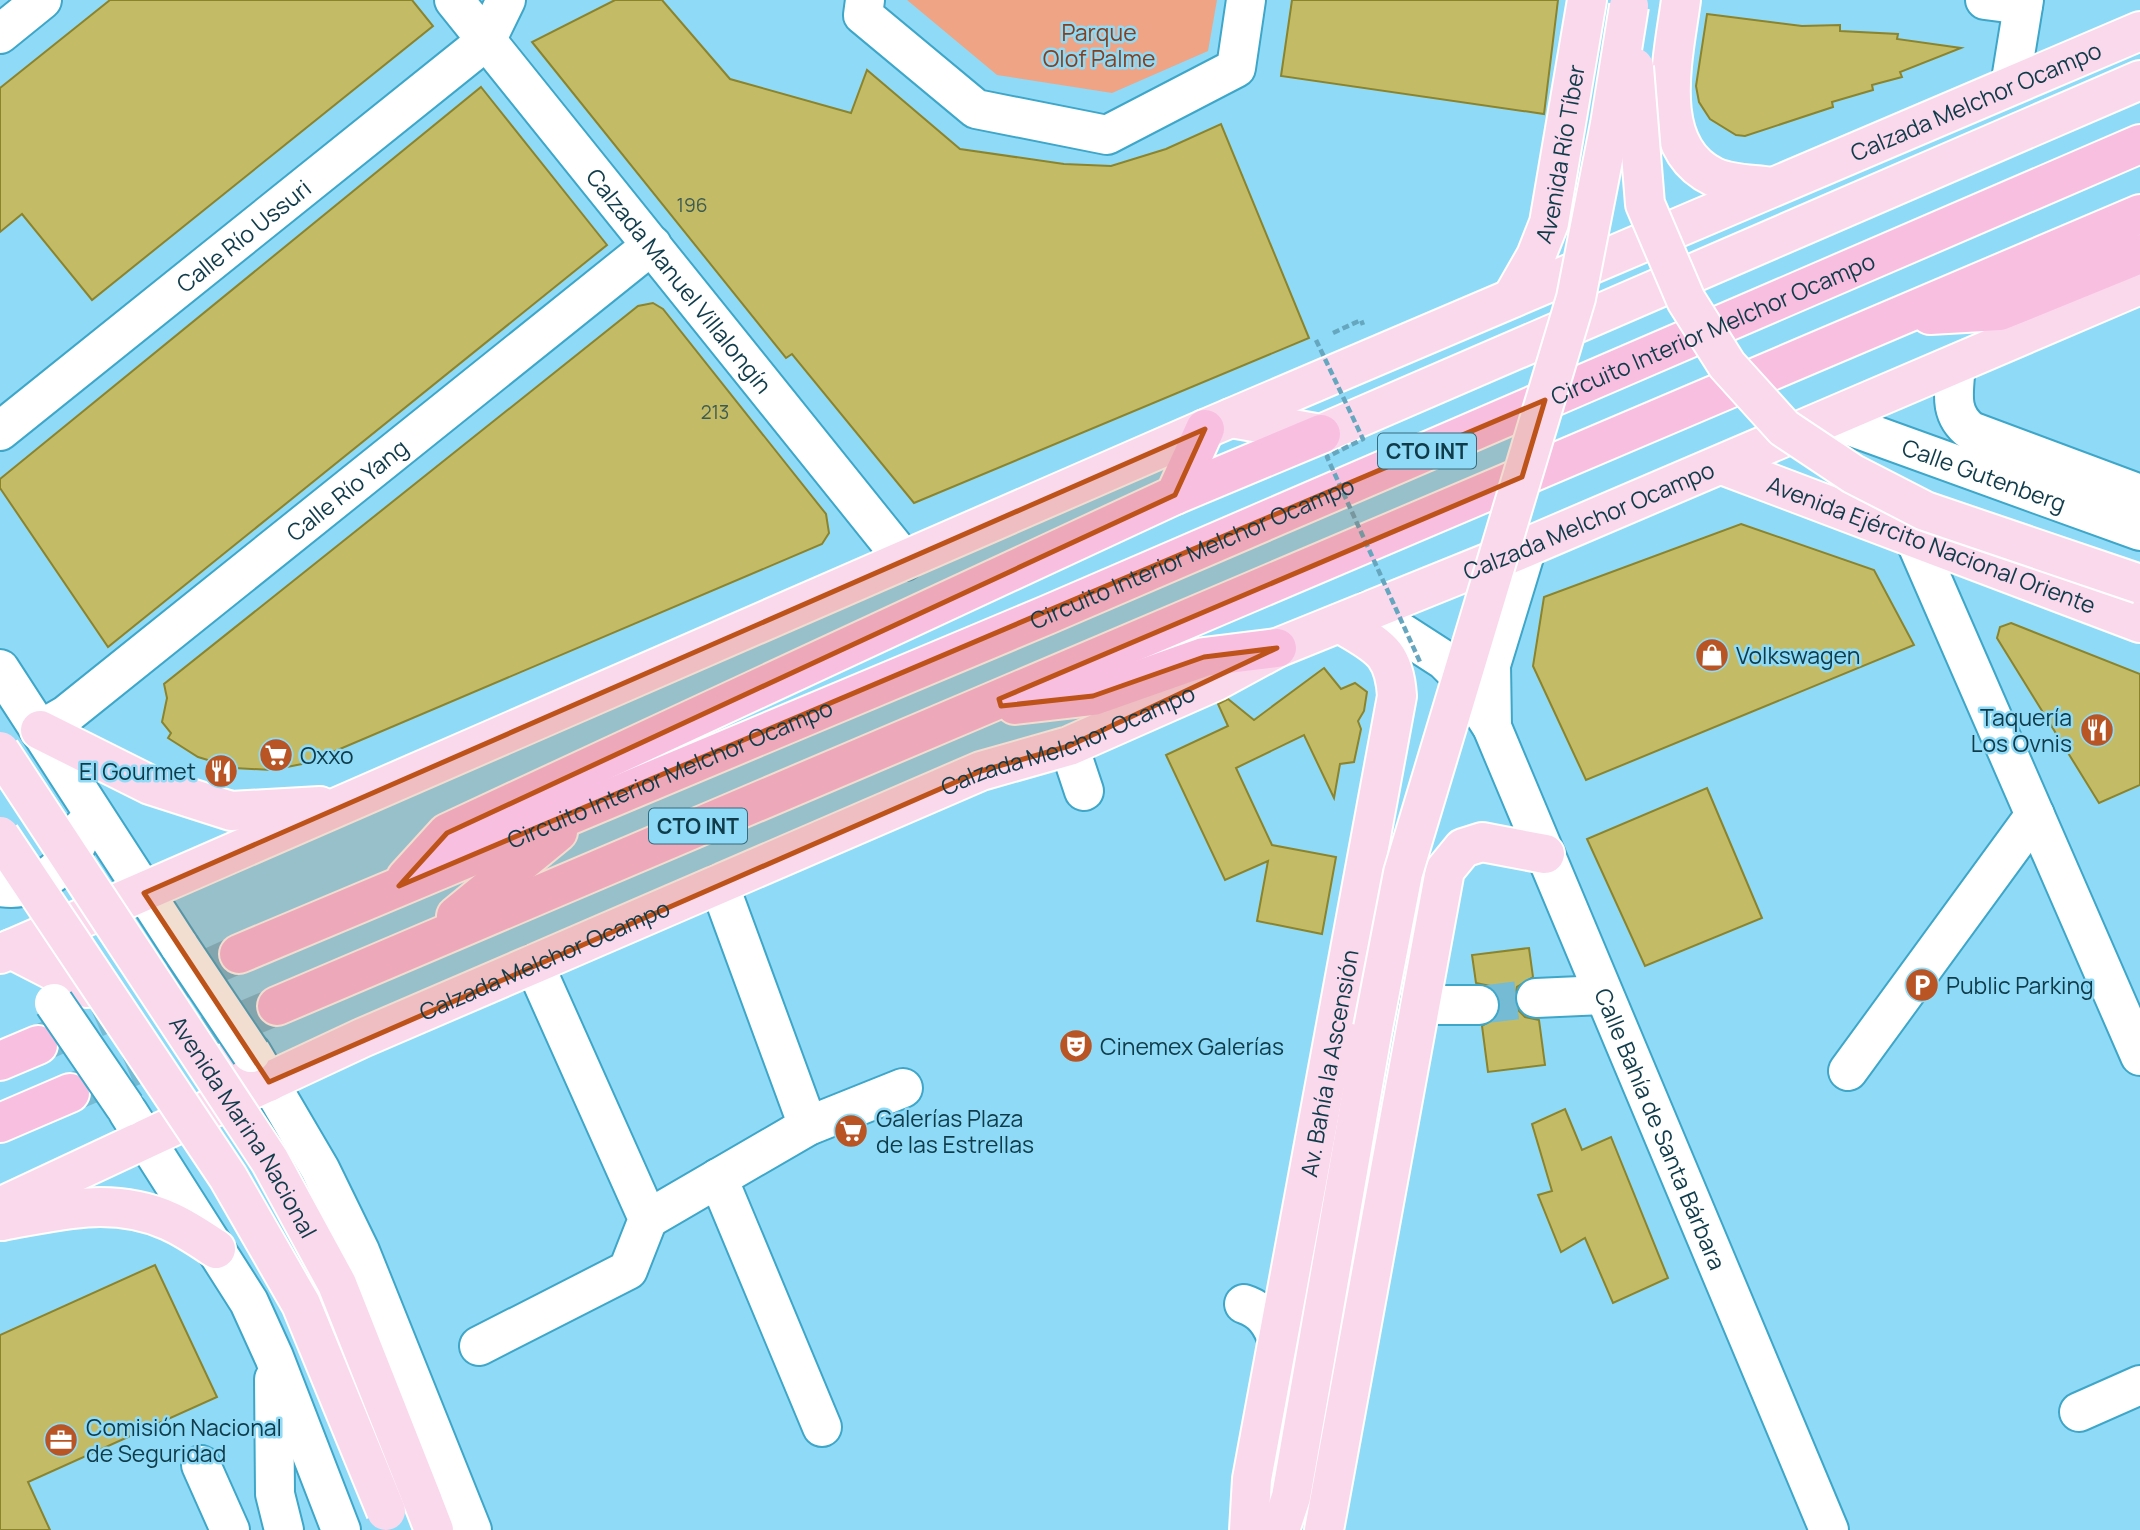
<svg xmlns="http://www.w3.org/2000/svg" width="2140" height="1530" viewBox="0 0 2140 1530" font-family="Manrope,sans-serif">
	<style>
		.green { fill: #eea485 }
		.building { fill: #c4bb66; stroke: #8c832d; stroke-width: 2 }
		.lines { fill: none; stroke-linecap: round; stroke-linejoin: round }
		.minor-tunnel { stroke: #75bbd4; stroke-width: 38; stroke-dasharray: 38 19; stroke-linecap: butt }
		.highway-tunnel { stroke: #75bbd4; stroke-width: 38; stroke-dasharray: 38 19; stroke-linecap: butt }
		.minor-casing { stroke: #3ea6c8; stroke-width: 42 }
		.major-casing { stroke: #fff; stroke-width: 42 }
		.highway-casing { stroke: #fff; stroke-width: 42 }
		.path { stroke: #66a7bf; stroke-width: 4.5; stroke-dasharray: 7 3.5; stroke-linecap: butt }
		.minor { stroke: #fff; stroke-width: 38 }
		.major { stroke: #fbd9ed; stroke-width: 38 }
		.highway { stroke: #f9bfe1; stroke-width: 38 }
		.minor-bridge-casing { stroke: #3ea6c8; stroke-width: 42; stroke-linecap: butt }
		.major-bridge-casing { stroke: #fff; stroke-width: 42; stroke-linecap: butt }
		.path-bridge { stroke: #66a7bf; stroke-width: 4.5; stroke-dasharray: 7 3.5; stroke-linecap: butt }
		.minor-bridge { stroke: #fff; stroke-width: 38 }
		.major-bridge { stroke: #fbd9ed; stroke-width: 38 }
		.marked { fill: #bd5318; fill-opacity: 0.2; stroke: #bd5318; stroke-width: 5; stroke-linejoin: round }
		.labels { text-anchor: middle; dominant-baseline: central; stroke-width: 5; stroke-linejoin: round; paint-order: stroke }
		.number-label { font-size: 19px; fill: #3c5b51 }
		.shield { fill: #8fdbf7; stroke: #356b7e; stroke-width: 2 }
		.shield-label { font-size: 21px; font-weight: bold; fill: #0f3b4a }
		.park-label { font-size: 23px; fill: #873e1c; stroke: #8fdbf7 }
		.street-label { font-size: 23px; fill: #0f3b4a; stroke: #8fdbf7 }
		.poi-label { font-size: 23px; fill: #0f3b4a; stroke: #8fdbf7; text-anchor: start }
	</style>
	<rect width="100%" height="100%" fill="#8fdbf7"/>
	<!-- green -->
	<polygon class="green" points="907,0 1217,0 1208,51 1112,93 997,75"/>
	<!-- building -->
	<g class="building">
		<polygon points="110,0 412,0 433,26 92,300 22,214 0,232 0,88"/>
		<polygon points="615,0 662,0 730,79 851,113 867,70 960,149 1064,164 1111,166 1166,149 1221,124 1309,338 914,503 792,354 786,358 532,42"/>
		<polygon points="1292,0 1558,0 1544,114 1281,76"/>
		<polygon points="1707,14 1802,26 1840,25 1840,31 1898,34 1897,39 1961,48 1900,72 1902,77 1872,85 1873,90 1832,102 1833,107 1745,136 1736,135 1710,119 1699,102 1696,86"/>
		<polygon points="481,87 607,245 108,647 0,488 0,479"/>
		<polygon points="653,303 663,309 826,514 829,533 822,544 307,763 272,770 234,768 198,757 168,738 171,733 162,722 167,698 164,684 638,306"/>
		<polygon points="1741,524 1874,570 1914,645 1586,780 1533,666 1544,597"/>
		<polygon points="2011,623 2140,674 2140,785 2099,803 1997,638 2000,627"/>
		<polygon points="1324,668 1341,689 1355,683 1367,692 1364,711 1358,721 1361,729 1354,762 1340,764 1334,798 1304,735 1236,768 1272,845 1336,857 1322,934 1257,921 1268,861 1225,880 1166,755 1228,726 1218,704 1228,699 1254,720"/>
		<polygon points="1707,788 1762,918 1645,966 1587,839"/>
		<polygon points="1529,948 1533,977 1517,987 1514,1000 1517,1009 1525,1017 1539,1020 1545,1065 1488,1072 1482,1026 1498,1016 1501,1004 1498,995 1490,986 1476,983 1472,955"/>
		<polygon points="1565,1109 1582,1150 1611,1137 1668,1278 1613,1303 1585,1238 1561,1252 1538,1195 1552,1191 1532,1124"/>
		<polygon points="155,1265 217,1397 28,1482 50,1530 0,1530 0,1335"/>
	</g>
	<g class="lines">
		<!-- minor-tunnel -->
		<polyline class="minor-tunnel" points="1479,1005 1536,998"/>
		<!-- highway-tunnel -->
		<g class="highway-tunnel">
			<polyline points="43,1042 239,954"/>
			<polyline points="75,1091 277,1006"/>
		</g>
		<!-- minor casing -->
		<g class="minor-casing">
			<g id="minor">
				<path id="s1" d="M454,0L905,561"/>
				<polyline points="865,0 863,15 976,109 1107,135 1236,68 1246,0"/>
				<polyline points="1985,0 2023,5"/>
				<polyline points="0,34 42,0"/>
				<polyline points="2010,86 2024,0"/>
				<path d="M1956,365C1954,391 1948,414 1971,431L2140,494"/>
				<path id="s2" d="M1830,419L2140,531"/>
				<path id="s3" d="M0,431L486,41L506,0"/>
				<polyline points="1915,540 2140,1056"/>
				<path id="s4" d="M1368,611L1444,660L1457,673L1492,727L1829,1530"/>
				<polyline points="0,669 180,947"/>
				<polyline points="1492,727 1491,665 1527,547"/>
				<path id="s5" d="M40,730L66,715L652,245"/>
				<polyline points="1069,746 1084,791"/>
				<polyline points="719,884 808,1126"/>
				<path d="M0,887C39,893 74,864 83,827"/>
				<polyline points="1536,998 1603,995"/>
				<polyline points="1419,1005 1479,1005"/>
				<polyline points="252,1053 320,1169 360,1251 472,1530"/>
				<polyline points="1848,1071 2035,815"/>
				<polyline points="128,1112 249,1302 274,1357 341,1530"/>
				<polyline points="718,1178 822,1427"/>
				<polyline points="648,1219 808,1126 903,1088"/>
				<path d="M1244,1304C1263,1310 1272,1324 1278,1342"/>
				<polyline points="479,1346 628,1270 648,1219 534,964"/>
				<polyline points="274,1379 275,1494 284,1530"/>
				<polyline points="2079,1412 2140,1385"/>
				<polyline points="201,1465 230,1530"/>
			</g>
		</g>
		<!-- major casing -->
		<g class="major-casing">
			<g id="major">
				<path d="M1681,0C1674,54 1650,147 1714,177C1732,185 1753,184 1772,187"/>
				<path id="s6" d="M1512,298L1536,256L1549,223L1587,0"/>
				<polyline points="1231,418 1321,434 2140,80"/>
				<path id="s7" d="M1722,465L2140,623"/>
				<polyline points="40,730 150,785 231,811 320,806"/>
				<polyline points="11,949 87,988"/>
				<path id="s8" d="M0,954L1205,429L2140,31"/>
				<polyline points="229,1062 269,1082"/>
				<path id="s9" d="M0,1207L362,1038L534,964L981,771L1069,746L1216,681L1277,648L1527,547L2140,285"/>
				<path d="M2,1221C60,1210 113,1196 169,1221C185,1228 201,1239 216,1249"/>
				<polyline points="422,1499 434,1530"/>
				<path id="s10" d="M1249,1530L1252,1479L1397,696C1394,649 1376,646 1340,623"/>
				<polyline points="1280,1530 1291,1497 1373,1028"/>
				<polyline points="1324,1530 1445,870 1463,848 1482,842 1545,854"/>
			</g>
		</g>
		<!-- highway casing -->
		<g class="highway-casing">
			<g id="highway">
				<polyline points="1930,315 2000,311 2140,254"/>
				<polyline points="1175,495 1321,434"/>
				<polyline points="1015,705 1093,696 1204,657 1277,648"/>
				<polyline points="406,878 447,833 1175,495 1205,429"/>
				<polyline points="456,916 558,832"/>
				<path id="s11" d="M239,954L1047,615L2140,144"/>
				<polyline points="277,1006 2140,214"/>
				<polyline points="0,1061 38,1045"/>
				<polyline points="0,1123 70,1093"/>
			</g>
		</g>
		<!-- path -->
		<polyline class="path" points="1333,333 1361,320 1363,325"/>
		<!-- minor -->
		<use href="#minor" class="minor"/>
		<!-- major -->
		<use href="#major" class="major"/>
		<!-- highway -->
		<use href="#highway" class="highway"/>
		<!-- minor-bridge casing -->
		<g class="minor-bridge-casing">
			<g id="minor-bridge">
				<polyline points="180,947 251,1053"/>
				<polyline points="54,1003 125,1107"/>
			</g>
		</g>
		<!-- major-bridge casing -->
		<g class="major-bridge-casing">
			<g id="major-bridge">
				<polyline points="1634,67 1645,204 1686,300 1727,365 1784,428 1853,474 1925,511 2140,584"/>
				<path id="s12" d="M0,751L270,1161L337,1284L422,1499"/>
				<polyline points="0,836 228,1177 301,1304 386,1511"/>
				<polyline points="1373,1028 1403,873 1576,298 1610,124 1629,6"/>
			</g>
		</g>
		<!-- path-bridge -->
		<polyline class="path-bridge" points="1316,340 1363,439 1327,457 1420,662"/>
		<!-- minor-bridge -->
		<use href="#minor-bridge" class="minor-bridge"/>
		<!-- major-bridge -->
		<use href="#major-bridge" class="major-bridge"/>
	</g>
	<!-- marked area -->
	<path class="marked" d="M1545,400L1522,477L999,699L1001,706L1093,696L1204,657L1277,648L1069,746L981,771L269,1082L144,893L1205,429L1175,495L447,833L399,886Z"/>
	<!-- icons -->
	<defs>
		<g id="shop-disc" transform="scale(1.75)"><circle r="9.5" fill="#b95424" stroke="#8fdbf7"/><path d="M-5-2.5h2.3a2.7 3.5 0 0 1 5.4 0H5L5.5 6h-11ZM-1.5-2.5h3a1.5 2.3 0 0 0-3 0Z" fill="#fff"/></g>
		<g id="restaurant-disc" transform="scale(1.75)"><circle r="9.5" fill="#b95424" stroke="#8fdbf7"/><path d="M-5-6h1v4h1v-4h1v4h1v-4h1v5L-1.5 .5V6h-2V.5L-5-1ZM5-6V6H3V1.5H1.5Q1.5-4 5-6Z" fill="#fff"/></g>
		<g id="supermarket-disc" transform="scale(1.75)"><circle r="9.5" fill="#b95424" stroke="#8fdbf7"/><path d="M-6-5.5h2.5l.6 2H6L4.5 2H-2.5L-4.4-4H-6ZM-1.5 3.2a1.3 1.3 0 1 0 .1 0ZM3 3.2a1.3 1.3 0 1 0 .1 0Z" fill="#fff"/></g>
		<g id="parking-disc" transform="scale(1.75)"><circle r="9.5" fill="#b95424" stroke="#8fdbf7"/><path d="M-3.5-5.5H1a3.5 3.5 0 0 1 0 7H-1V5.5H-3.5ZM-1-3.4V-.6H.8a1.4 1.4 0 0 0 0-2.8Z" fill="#fff"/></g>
		<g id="theatre-disc" transform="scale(1.75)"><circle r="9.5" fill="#b95424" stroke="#8fdbf7"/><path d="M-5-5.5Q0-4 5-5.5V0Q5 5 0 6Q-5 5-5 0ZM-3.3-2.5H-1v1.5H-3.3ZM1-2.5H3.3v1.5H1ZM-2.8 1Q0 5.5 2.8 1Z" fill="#fff"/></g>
		<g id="office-disc" transform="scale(1.75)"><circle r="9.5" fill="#b95424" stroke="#8fdbf7"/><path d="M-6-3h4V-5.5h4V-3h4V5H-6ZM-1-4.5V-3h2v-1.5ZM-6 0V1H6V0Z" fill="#fff"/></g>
	</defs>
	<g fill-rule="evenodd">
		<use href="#shop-disc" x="1712" y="655"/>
		<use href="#restaurant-disc" x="2097" y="730"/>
		<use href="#supermarket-disc" x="276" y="755"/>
		<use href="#restaurant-disc" x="221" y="771"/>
		<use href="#parking-disc" x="1922" y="985"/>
		<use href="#theatre-disc" x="1076" y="1046"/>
		<use href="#supermarket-disc" x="851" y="1131"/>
		<use href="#office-disc" x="61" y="1440"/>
	</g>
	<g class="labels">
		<!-- number labels -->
		<g class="number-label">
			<text x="692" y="205">196</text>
			<text x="715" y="412">213</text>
		</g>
		<!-- shield labels -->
		<g class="shield">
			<rect x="1378" y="433.5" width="98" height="35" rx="5"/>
			<rect x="649" y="808.5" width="98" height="35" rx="5"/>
		</g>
		<g class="shield-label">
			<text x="1427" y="451">CTO INT</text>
			<text x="698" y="826">CTO INT</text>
		</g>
		<!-- park labels -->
		<g class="park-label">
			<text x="1099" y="32">Parque<tspan x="1099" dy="26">Olof Palme</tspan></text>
		</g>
		<!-- street labels -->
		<g class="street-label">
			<text stroke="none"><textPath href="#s8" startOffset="2152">Calzada Melchor Ocampo</textPath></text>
			<text stroke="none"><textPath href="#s6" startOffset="154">Avenida Río Tíber</textPath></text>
			<text stroke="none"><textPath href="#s3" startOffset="312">Calle Río Ussuri</textPath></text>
			<text stroke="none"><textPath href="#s1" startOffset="360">Calzada Manuel Villalongín</textPath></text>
			<text stroke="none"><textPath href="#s11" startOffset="1601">Circuito Interior Melchor Ocampo</textPath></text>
			<text stroke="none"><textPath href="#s2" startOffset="164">Calle Gutenberg</textPath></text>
			<text stroke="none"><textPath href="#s5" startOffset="390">Calle Río Yang</textPath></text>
			<text stroke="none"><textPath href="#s9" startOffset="1732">Calzada Melchor Ocampo</textPath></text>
			<text stroke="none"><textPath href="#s7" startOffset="224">Avenida Ejército Nacional Oriente</textPath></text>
			<text stroke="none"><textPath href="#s11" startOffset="1034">Circuito Interior Melchor Ocampo</textPath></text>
			<text stroke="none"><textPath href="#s9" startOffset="1166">Calzada Melchor Ocampo</textPath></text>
			<text stroke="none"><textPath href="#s11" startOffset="467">Circuito Interior Melchor Ocampo</textPath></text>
			<text stroke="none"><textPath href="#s9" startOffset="598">Calzada Melchor Ocampo</textPath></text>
			<text stroke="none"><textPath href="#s10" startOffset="474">Av. Bahía la Ascensión</textPath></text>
			<text stroke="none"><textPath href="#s12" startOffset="448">Avenida Marina Nacional</textPath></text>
			<text stroke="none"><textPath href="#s4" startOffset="609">Calle Bahía de Santa Bárbara</textPath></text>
		</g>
		<!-- poi labels -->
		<g class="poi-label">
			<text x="1736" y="655">Volkswagen</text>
			<text x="2072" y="717" text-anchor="end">Taquería<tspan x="2072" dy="26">Los Ovnis</tspan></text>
			<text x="300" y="755">Oxxo</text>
			<text x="196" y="771" text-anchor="end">El Gourmet</text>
			<text x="1946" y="985">Public Parking</text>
			<text x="1100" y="1046">Cinemex Galerías</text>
			<text x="876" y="1118">Galerías Plaza<tspan x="876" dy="26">de las Estrellas</tspan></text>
			<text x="86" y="1427">Comisión Nacional<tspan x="86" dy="26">de Seguridad</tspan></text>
		</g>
	</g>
</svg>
